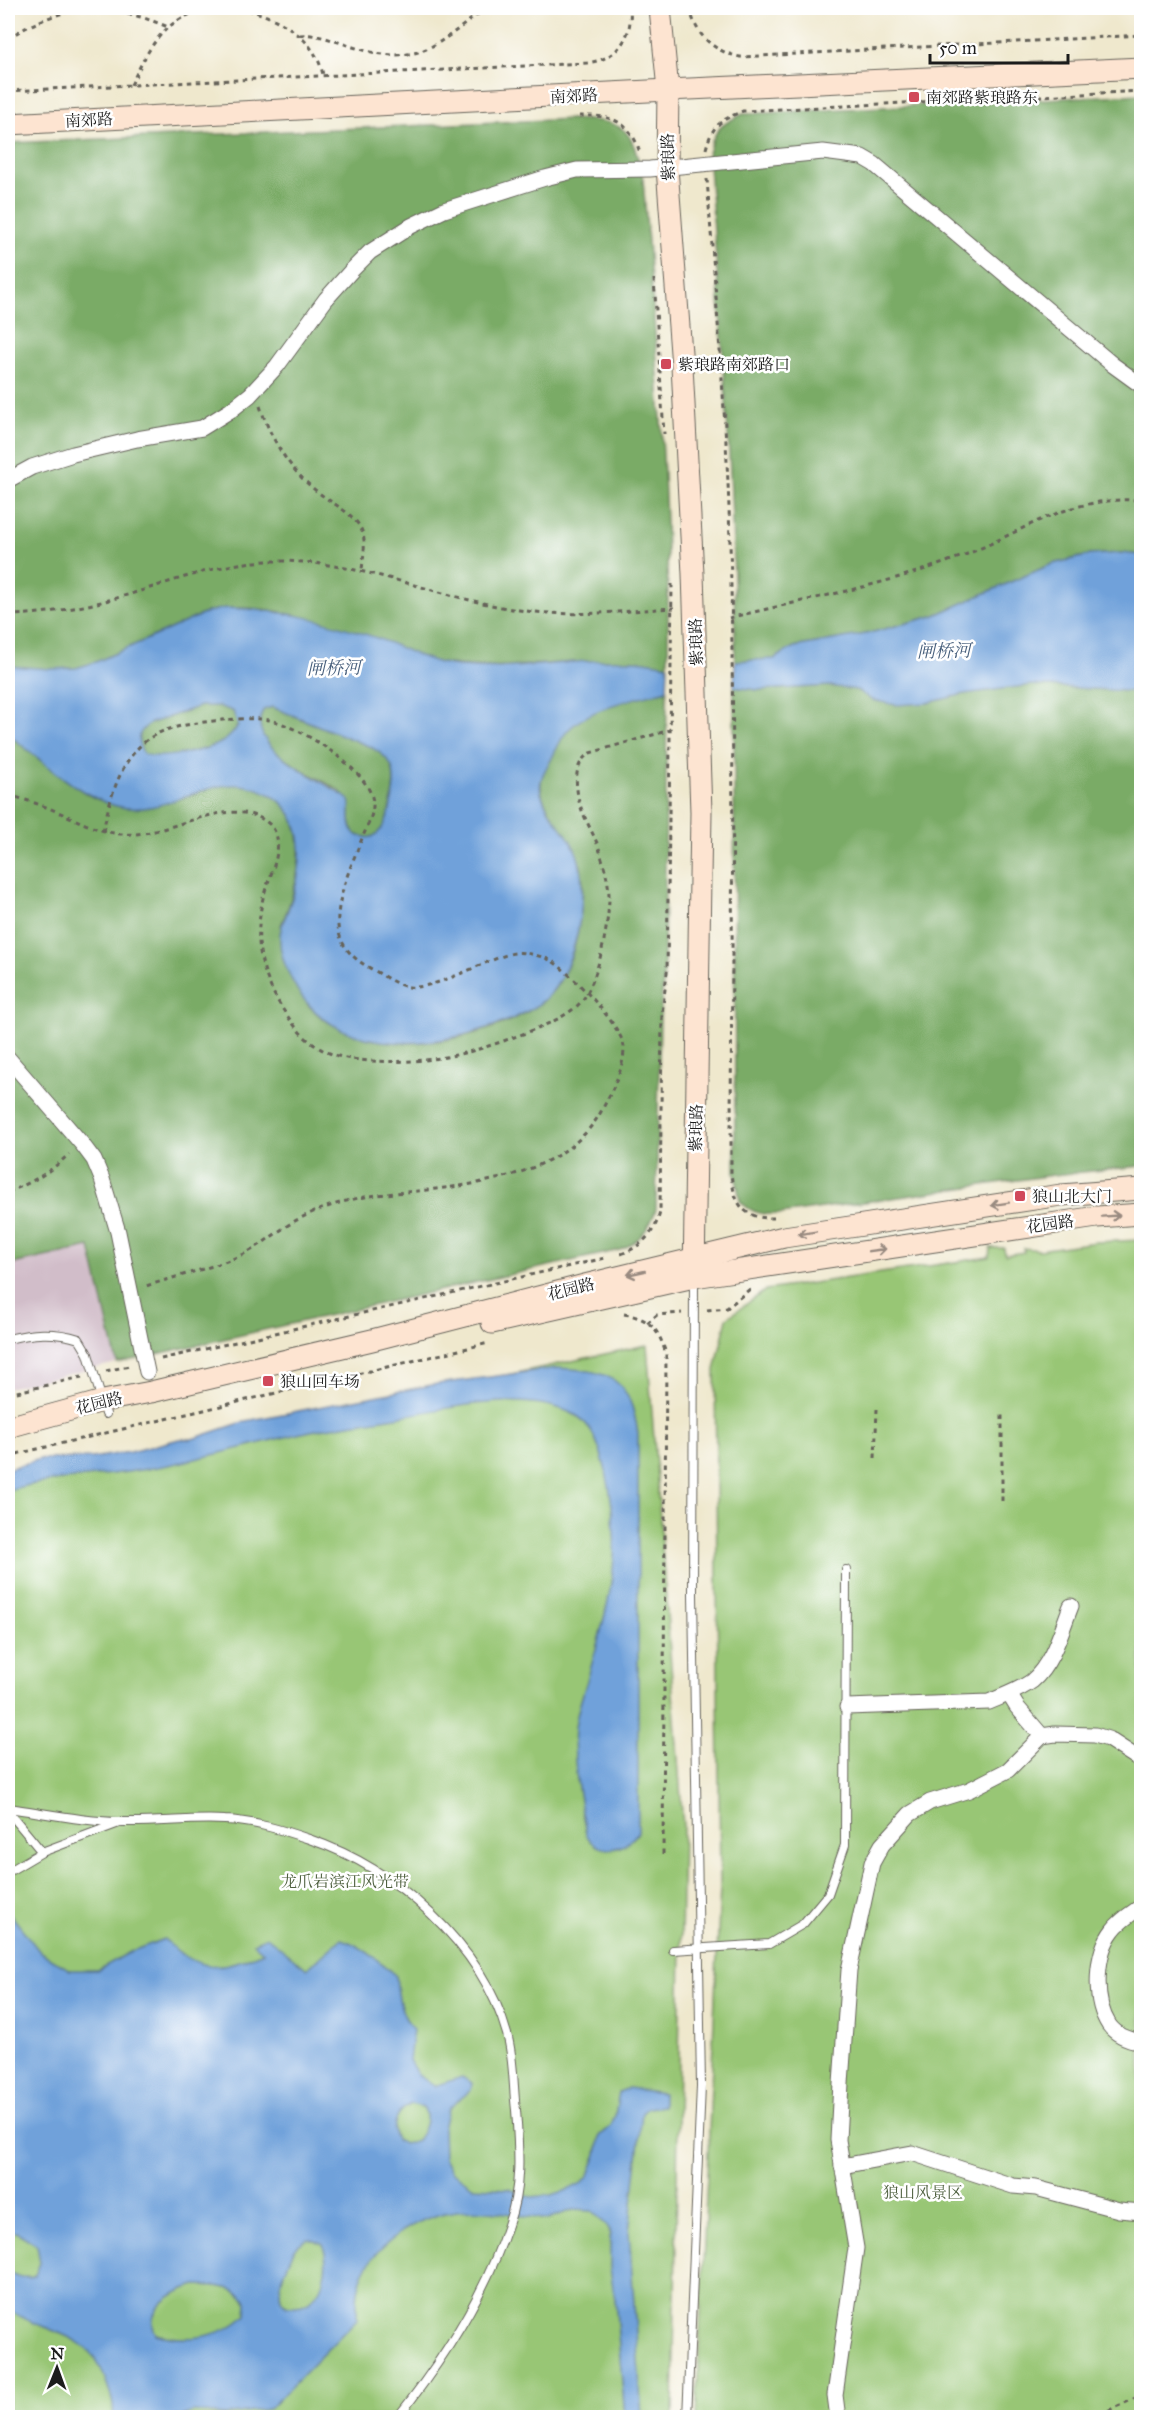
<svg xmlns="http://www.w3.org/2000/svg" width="1149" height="2425" viewBox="0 0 1149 2425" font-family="'IM FELL Great Primer','Noto Serif SC',serif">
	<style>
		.industrial { fill: #d1bdc9 }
		.green { fill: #98c674; stroke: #5a7148; stroke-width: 1.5 }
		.forest { fill: #7aab66; stroke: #4b6441; stroke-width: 1.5 }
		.water { fill: #6fa1da; stroke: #465e7b; stroke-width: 1.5; fill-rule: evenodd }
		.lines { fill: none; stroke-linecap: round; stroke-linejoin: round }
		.lane-casing { stroke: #66635a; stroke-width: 10 }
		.street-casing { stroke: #66635a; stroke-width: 17 }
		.secondary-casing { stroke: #66635a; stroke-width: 23 }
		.path { stroke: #66635a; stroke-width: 3; stroke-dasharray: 4.5 4.5; stroke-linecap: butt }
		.lane { stroke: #fff; stroke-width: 8 }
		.street { stroke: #fff; stroke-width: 15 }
		.secondary { stroke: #fde4d1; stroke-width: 21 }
		.oneway { stroke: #988a80 }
		.poi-dot { fill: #d1495b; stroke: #fff; stroke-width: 2 }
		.labels { text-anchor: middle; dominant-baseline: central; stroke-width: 5; stroke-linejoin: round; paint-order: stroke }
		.street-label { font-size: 16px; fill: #1c1c1c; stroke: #fff }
		.poi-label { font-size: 16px; fill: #1c1c1c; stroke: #fff; text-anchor: start }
		.park-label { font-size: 16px; fill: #4e603f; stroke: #fff }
		.water-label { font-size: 18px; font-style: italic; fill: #465e7b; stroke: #fff }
	</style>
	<rect width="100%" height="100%" fill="#fff"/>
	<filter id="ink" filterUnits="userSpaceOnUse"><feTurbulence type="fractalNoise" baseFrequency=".0167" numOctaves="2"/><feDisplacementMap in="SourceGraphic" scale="12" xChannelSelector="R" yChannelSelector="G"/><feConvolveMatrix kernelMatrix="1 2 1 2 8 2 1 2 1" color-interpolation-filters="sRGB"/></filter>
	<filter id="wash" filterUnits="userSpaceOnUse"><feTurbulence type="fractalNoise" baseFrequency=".008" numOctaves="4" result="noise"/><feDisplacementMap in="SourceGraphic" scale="24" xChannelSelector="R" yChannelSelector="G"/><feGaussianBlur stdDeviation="1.35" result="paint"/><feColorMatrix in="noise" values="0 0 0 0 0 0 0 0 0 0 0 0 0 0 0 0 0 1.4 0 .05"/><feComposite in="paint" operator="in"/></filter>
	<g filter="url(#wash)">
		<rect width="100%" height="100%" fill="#efe8cd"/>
		<!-- industrial -->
		<polygon class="industrial" points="90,1246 117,1363 8,1388 8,1265"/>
		<!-- green -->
		<g class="green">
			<polygon points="1141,1240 1141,2417 696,2418 720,1887 715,1370 727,1318 766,1290 989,1257 990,1248 1004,1248 1005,1255 1024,1252 1024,1248 1039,1250 1096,1242"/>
			<polygon points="647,1345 683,1826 673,2417 8,2417 8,1488 252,1429"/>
		</g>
		<!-- forest -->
		<g class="forest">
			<path d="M1141,94V555L1121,553L1090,555L1052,564L933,616L866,634L794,647L774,659L735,661C735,491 721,322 708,153C715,128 721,124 743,114Z"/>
			<path d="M571,119C626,121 631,125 643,179C656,341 670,502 668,665C656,663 643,660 631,660C566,659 500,673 435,662C370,641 275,594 208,612L96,662L76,668L51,669L8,666V143Z"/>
			<path d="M1031,685L1141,692V1166L1053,1175L781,1214C764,1215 752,1214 740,1201L735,1173L734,687L758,690L830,686L857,690L872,700L927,703L964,694Z"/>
			<path d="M667,690L664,971L660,1018L656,1209C650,1229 639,1242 620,1250L117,1363L90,1247L8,1265V734C23,746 85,798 100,800C114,801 169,801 182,798C200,794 214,783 234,784C317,788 306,871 281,925C286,939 302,999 309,1006C364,1064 474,1045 534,1008C552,997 564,976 571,957C579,935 586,890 581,867C574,836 531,803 543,774C549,760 559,737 571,727C596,705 636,698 667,690Z"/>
			<path d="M200,706H218L233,711L238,725C234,733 229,738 222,742C208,750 156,762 143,753C136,740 137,733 149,724Z"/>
			<path d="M272,707L371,747C379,752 386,756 391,765C399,779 388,840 369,838C337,836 361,806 338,790C315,774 243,748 263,710Z"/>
		</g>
		<!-- water -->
		<g class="water">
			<polygon points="1121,553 1141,555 1141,692 1031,685 964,694 927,703 896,705 872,700 857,690 830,686 758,690 734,687 735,661 774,659 794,647 866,634 933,616 1052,564 1090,555"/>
			<path d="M225,608C281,609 325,620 377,638C405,648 427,663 458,666C516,672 574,658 632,660C644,660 656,663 668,665L667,690C637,698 591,707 569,729C561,737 556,750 551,760C545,770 538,780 541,793C548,817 569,831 577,854C590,892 577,965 549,995C537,1008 520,1016 504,1022C437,1048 344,1060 298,991C290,978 280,957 280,941C279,928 285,919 289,907C303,870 310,818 271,795C214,762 171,821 116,806C77,795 39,758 8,734V666L51,669L76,668L96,662L208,612ZM200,706H218L233,711L238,725C234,733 229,738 222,742C208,750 156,762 143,753C136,740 137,733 149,724ZM272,707L371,747C379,752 386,756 391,765C400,781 388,843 365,837C360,836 355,836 353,831C347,823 352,809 349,800C327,780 242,750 263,710Z"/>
			<path d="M557,1368C611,1371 630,1377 638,1434V1832C625,1851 599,1857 586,1834C580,1800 572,1763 575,1728C577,1709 584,1692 589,1674C601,1630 617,1580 614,1534C613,1504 605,1433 577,1416C529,1389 453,1407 402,1416C372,1421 341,1424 311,1431C260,1442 210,1457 158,1467C108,1477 57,1477 8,1490V1469L40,1459L91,1458L130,1452L179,1439H192L246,1421L437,1384Z"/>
			<path d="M8,1911L40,1952L70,1970H98L132,1951L164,1939C198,1973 221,1971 263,1952L253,1943L267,1937L307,1969L341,1939C362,1945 380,1962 396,1976C398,1997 400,2013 413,2030L409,2060L417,2074L434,2086L462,2077L472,2083L471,2090L448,2109L443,2128L444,2159L451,2171L474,2187L509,2189L531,2197L551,2195L568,2190L582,2183L589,2175L597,2154L600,2136L611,2126L615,2116L619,2092L628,2088L663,2093V2106L648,2108L642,2113L629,2232L642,2417H625L615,2299L610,2269V2234L607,2226L592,2211L572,2210L548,2219H541C517,2214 481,2208 457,2211C418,2216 369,2245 359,2286C356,2296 357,2309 357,2319L269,2409L224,2415L193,2412L181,2417H113C115,2405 110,2393 106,2381C88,2327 45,2336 8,2309V2272C17,2276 26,2280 35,2275L40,2263L37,2245L17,2232L8,2233ZM411,2104L423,2107C430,2117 424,2131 417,2140L404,2144L396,2140C389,2125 397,2111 411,2104ZM308,2239L322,2243C329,2259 326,2287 312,2299C308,2303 301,2306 295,2306C274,2309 280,2284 285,2272C290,2258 293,2245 308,2239ZM196,2285C213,2286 237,2285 247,2302L246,2315C224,2337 185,2343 156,2334C142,2309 175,2291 196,2285Z"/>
		</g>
	</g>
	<g filter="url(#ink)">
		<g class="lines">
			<!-- lane casing -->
			<g class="lane-casing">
				<g id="lane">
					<path d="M8,1339C32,1333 54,1331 79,1339L88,1354L106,1414"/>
					<path d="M8,1808C45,1813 85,1822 123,1822C157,1823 191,1818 225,1820C253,1821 282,1830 309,1839C395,1868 482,1944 507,2034C514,2058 513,2086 516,2110C519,2150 522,2187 508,2225C485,2296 443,2360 397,2418"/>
					<polyline points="8,1811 42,1852"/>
					<polyline points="8,1872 42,1852 119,1823"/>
					<polyline points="673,1950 769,1944 803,1924 828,1894 845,1845 846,1570"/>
					<polyline points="687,2418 701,2086 693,1594 694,1279"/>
				</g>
			</g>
			<!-- street casing -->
			<g class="street-casing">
				<g id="street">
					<polyline points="8,480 32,467 73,454 137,439 202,428 231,410 250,395 277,366 326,299 352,270 370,252 411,226 444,210 545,178 577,170 650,169 823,152 862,157 874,164 1113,365 1142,386"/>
					<polyline points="8,1058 82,1144 94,1160 102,1179 118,1232 147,1372"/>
					<polyline points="1009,1694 1017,1707 1042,1736"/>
					<path d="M847,1707L989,1702C1003,1696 1020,1690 1032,1681C1053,1663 1061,1631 1071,1606"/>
					<path d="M1142,1906C1132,1913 1120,1920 1113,1930C1095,1953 1093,2000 1109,2025C1116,2035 1130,2040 1142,2042"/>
					<polyline points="842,2166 912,2153 1013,2186 1036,2188 1119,2210 1142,2212"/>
					<polyline points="838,2418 835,2395 856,2248 838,2140 841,2083 849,1970 872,1863 882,1845 910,1814 930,1802 969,1790 1008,1770 1042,1736 1055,1734 1095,1735 1108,1739 1142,1761"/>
				</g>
			</g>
			<!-- secondary casing -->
			<g class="secondary-casing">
				<g id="secondary">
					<polyline points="660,8 668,90 667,168 682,366 693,574 701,812 694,1277"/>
					<polyline points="8,124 668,90 1142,68"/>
					<polyline points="492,1323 694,1277 1097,1217 1142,1214"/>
					<polyline points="8,1427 103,1401 151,1392 372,1340 585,1285 784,1237 1061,1195 1142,1189"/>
				</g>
			</g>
			<!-- path -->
			<g class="path">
				<path d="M239,8C275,15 315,36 323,75"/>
				<path d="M690,8C695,35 713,51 740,57L1142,35"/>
				<path d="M300,35C317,33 337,42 353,47C419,68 436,45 486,8"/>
				<path d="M8,38C65,3 106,1 168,27"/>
				<path d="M131,85C150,45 164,18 210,8"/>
				<path d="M8,91L587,63C617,59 633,38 630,8"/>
				<path d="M579,116C611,115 630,120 640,153"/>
				<path d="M706,149C712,125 721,120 743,111L1142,91"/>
				<path d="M707,179C715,289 725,398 729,508C736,730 731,952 731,1173C734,1202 741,1219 774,1218"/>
				<polyline points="654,279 664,434"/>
				<path d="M260,406C271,440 290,471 319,493C333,504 353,513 361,529C367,541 363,558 362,570"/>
				<path d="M8,615C52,614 95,605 137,592C183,578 230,560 279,561C362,561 438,598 519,610C571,618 622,611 674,608"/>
				<path d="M729,618C802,600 878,587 949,561C1020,536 1060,496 1142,500"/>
				<path d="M8,795C27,800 45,806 63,814C92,827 111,838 144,833C181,828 234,796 268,823C290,840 268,878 263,898C260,912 258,927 259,941C260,965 270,990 284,1011C293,1024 302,1037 316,1046C332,1057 353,1060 372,1061C434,1064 470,1054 528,1032C545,1025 566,1017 579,1004C598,986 609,923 609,897C609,883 605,869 601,855C596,835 581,816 578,796C575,780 575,762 590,753L670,730"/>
				<path d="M103,831C111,794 123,747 163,731C187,722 245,716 270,720C299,726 370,770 373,802C374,813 368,825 363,836C352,864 326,917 344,945C352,958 364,965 377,972C387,978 397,985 409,987C429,990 470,969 490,961C501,957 512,951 525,953C533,954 544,957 552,961C570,972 624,1028 624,1048C624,1069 612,1090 603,1108C572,1168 497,1182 436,1189C405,1193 373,1193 343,1202C325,1207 306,1214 290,1224C274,1234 259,1247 242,1255C211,1268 178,1276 146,1286"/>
				<path d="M8,1192C33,1182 49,1173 69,1154"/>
				<path d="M621,1254C641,1247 655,1233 660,1212L662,1013L667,973L672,584"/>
				<polyline points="707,1310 727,1308 750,1289"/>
				<path d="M624,1314C650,1318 659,1330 666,1354L663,1856"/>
				<polyline points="647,1323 657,1315 682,1313"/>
				<polyline points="161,1359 605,1258"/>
				<polyline points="106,1371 129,1366"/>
				<polyline points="8,1394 82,1377"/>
				<polyline points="8,1456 489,1343"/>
				<polyline points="875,1458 877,1409"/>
				<polyline points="1002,1501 1002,1413"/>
				<polyline points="1092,2418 1142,2395"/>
			</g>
			<!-- lane -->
			<use href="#lane" class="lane"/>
			<!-- street -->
			<use href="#street" class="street"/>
			<!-- secondary -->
			<use href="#secondary" class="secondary"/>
		</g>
		<!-- one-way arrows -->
		<defs><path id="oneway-shaft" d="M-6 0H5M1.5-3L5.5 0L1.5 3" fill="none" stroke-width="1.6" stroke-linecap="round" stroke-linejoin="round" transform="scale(1.5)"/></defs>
		<g class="oneway">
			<use href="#oneway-shaft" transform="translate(1000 1204) rotate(171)"/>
			<use href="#oneway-shaft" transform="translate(1111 1216) rotate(-4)"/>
			<use href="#oneway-shaft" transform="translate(807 1233) rotate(171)"/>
			<use href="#oneway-shaft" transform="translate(877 1250) rotate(-8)"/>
			<use href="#oneway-shaft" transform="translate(636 1273) rotate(167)"/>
		</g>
	</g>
	<!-- markers -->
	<g class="poi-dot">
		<rect x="908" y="91" width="12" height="12" rx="3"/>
		<rect x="660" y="358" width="12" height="12" rx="3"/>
		<rect x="1014" y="1190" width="12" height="12" rx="3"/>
		<rect x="262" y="1375" width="12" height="12" rx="3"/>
	</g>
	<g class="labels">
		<!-- street labels -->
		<g class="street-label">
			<text transform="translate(574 96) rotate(-3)">南郊路</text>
			<text transform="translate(89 120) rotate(-3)">南郊路</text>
			<text transform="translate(668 157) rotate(-91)">紫琅路</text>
			<text transform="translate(696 642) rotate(-92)">紫琅路</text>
			<text transform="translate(696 1128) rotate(-89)">紫琅路</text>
			<text transform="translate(1050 1224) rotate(-8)">花园路</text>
			<text transform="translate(571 1289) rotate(-14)">花园路</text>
			<text transform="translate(99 1403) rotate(-14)">花园路</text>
		</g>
		<!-- poi labels -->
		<g class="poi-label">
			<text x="926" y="97">南郊路紫琅路东</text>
			<text x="678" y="364">紫琅路南郊路口</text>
			<text x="1032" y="1196">狼山北大门</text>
			<text x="280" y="1381">狼山回车场</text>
		</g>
		<!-- park labels -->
		<g class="park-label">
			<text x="345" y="1881">龙爪岩滨江风光带</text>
			<text x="923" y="2192">狼山风景区</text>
		</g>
		<!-- water labels -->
		<g class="water-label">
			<text transform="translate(944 651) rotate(-1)">闸桥河</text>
			<text transform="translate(334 668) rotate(-1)">闸桥河</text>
		</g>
	</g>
	<!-- margin -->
	<rect width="1149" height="2425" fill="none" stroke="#fff" stroke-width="30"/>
	<!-- north arrow -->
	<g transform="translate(57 2368) rotate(1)" stroke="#ffffff" stroke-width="4.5" paint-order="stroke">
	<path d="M0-4.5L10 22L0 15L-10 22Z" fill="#1c1c1c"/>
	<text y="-9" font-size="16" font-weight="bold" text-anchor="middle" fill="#1c1c1c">N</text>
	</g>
	<!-- scale -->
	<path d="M930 54v9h138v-9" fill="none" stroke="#1c1c1c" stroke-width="3"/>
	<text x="939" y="54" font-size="18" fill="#1c1c1c" stroke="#ffffff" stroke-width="4.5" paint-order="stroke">50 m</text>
</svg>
